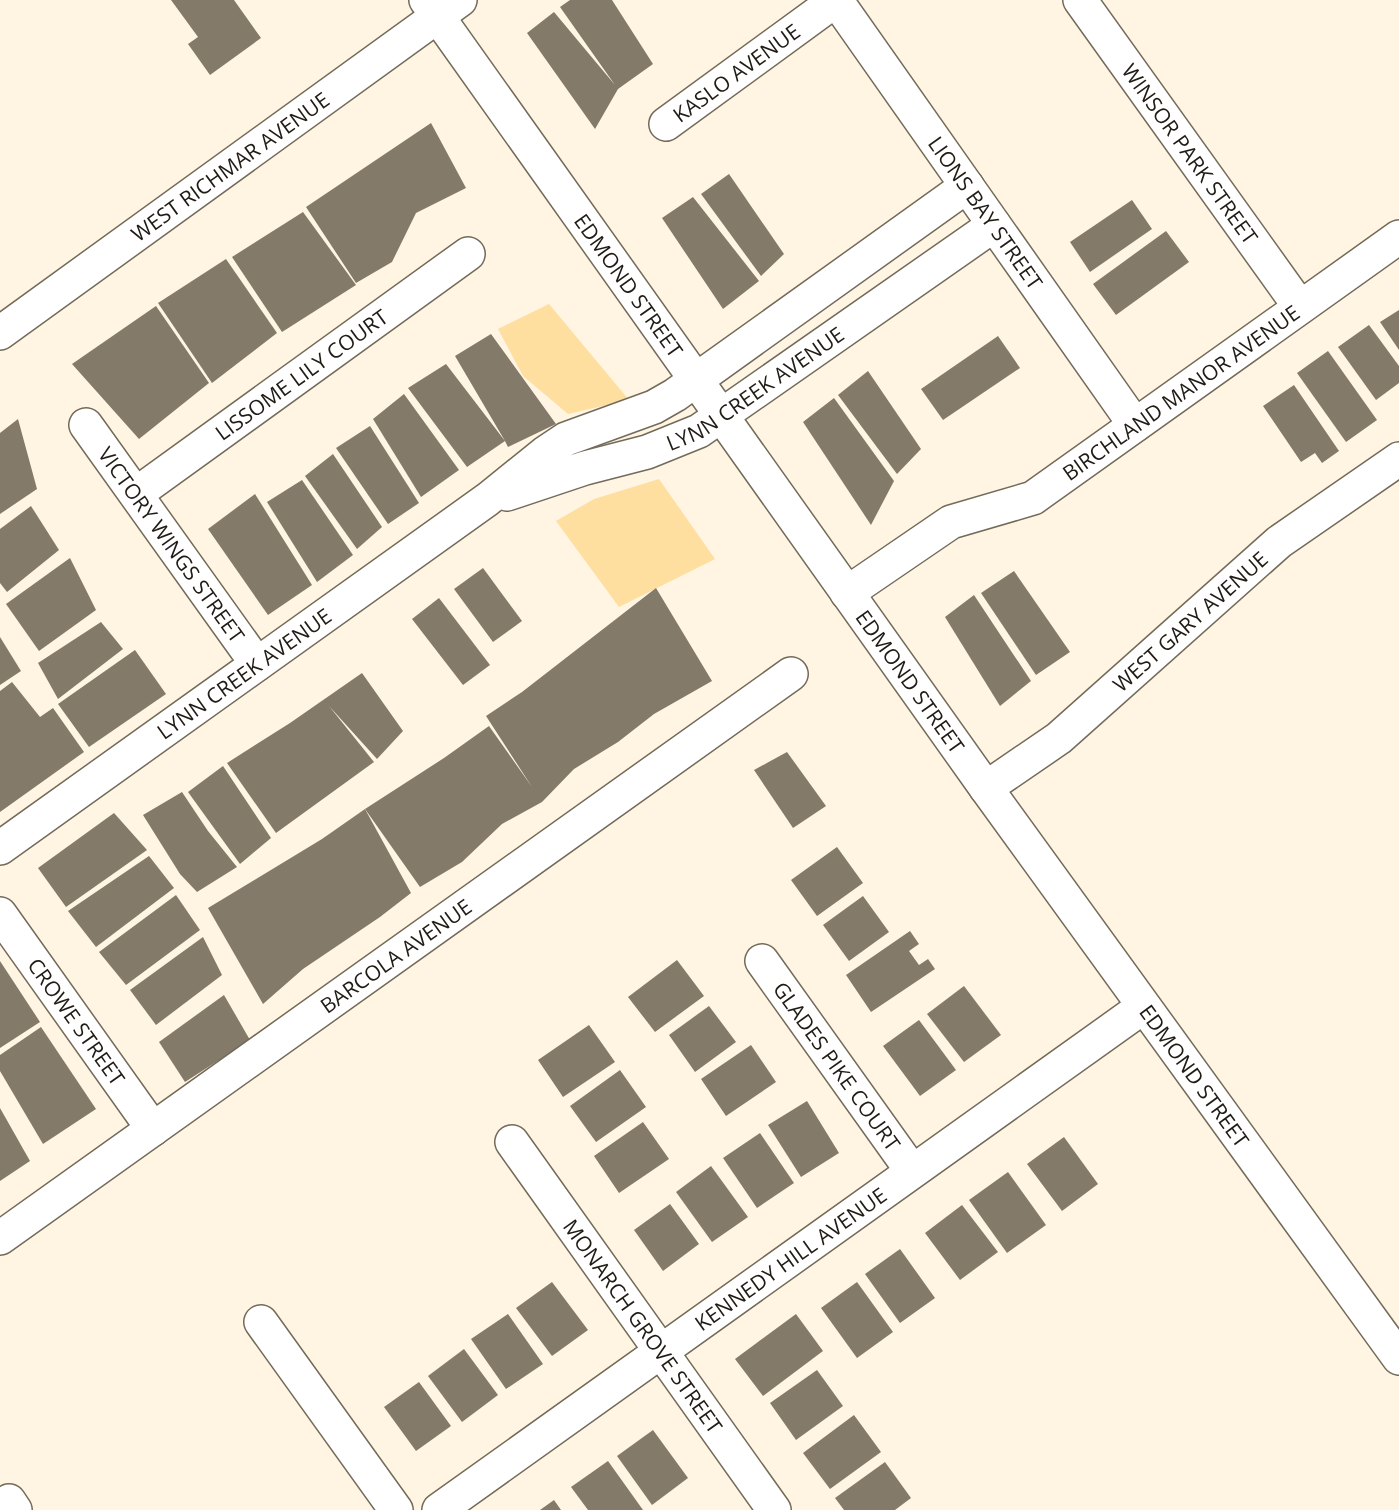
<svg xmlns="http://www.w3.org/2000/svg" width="1399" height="1510" viewBox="0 0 1399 1510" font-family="'Open Sans',sans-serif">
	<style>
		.green { fill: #fedfa0 }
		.building { fill: #837a6a }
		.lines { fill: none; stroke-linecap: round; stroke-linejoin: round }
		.minor-casing { stroke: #736b5a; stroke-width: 36 }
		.minor { stroke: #fff; stroke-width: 33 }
		.labels { text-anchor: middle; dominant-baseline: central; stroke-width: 6; stroke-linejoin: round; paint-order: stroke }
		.street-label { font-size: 21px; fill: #1f1b15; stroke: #fff5e2 }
	</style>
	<rect width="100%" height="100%" fill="#fff5e2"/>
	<!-- green -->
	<g class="green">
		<polygon points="549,304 629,400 568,414 523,376 498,329"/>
		<polygon points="659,479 715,559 619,607 556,521 594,499"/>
	</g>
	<!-- building -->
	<g class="building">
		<polygon points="171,0 234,0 261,38 210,75 188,44 198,37"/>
		<polygon points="570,0 612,0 653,64 618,89 595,129 527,33 554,12 615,85 560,7"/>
		<polygon points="431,123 466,188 416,213 392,262 356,283 306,207"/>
		<polygon points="729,174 784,254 761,276 701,194"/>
		<polygon points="693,197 759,281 723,309 662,218"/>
		<polygon points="1132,200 1152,229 1090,272 1070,242"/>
		<polygon points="303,212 356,285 282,332 232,257"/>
		<polygon points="1166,231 1189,262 1116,315 1093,284"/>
		<polygon points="226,259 277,333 212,383 158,303"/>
		<polygon points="156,306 209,383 139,439 72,364"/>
		<polygon points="1399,310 1399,350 1380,322"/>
		<polygon points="1369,325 1399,366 1399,383 1376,400 1338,347"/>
		<polygon points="491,334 556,424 508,447 505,441 467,467 408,388 446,364 505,441 455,356"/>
		<polygon points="998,336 1020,368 943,420 921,389"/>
		<polygon points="1328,351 1377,420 1346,442 1297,373"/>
		<polygon points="868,371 921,449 897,474 838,395"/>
		<polygon points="1294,385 1339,451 1322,463 1315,453 1301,462 1263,406"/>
		<polygon points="404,394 459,470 421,497 373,419"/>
		<polygon points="834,398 894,481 871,525 803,422"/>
		<polygon points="18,419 37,489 0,514 0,433"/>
		<polygon points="370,426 419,503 388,524 336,448"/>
		<polygon points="333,454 382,527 357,549 305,476"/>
		<polygon points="302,480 353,555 317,582 267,502"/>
		<polygon points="255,494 312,585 268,615 208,529"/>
		<polygon points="31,506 59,550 7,592 0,583 0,529"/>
		<polygon points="70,558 96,610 39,651 6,604"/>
		<polygon points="483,568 522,621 493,642 454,589"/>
		<polygon points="1014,571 1070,652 1036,675 981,593"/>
		<polygon points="656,588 712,681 654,714 618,742 574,769 542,802 502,824 462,862 420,887 365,809 444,758 489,726 532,787 486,716 522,692"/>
		<polygon points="974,595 1031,681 1000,706 945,617"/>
		<polygon points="439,598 490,665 463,685 412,619"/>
		<polygon points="101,622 123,649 58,699 38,663"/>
		<polygon points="0,637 21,671 0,685"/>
		<polygon points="135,650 166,694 89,747 58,704"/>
		<polygon points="362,673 403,731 377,759 329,706 374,762 276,833 227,763 290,723"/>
		<polygon points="12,682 40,717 53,708 84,752 0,812 0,691"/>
		<polygon points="787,752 826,806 793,828 754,770"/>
		<polygon points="223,766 271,838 240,864 188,792"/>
		<polygon points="182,792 208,831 237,867 197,892 180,874 143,815"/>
		<polygon points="365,809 411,893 380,917 303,969 263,1004 208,908 322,839"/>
		<polygon points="114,813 147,850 66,907 38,868"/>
		<polygon points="837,847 863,883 817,916 791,880"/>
		<polygon points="149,856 174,888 96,947 68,911"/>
		<polygon points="176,895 200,930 126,985 99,952"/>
		<polygon points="863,896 889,932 849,961 823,925"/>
		<polygon points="910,931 919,944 909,951 919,965 928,959 935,969 871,1012 846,975"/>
		<polygon points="203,937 222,975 156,1025 130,990"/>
		<polygon points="677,960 704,996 655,1032 628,997"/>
		<polygon points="0,961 40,1022 0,1048"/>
		<polygon points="964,986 1001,1035 964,1062 927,1014"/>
		<polygon points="224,995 250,1040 185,1082 159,1042"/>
		<polygon points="709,1006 736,1042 695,1072 669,1035"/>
		<polygon points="919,1020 956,1070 920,1096 883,1046"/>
		<polygon points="589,1025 615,1062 563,1097 538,1060"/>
		<polygon points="41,1027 96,1109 43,1144 0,1071 0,1055"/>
		<polygon points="751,1045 776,1082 726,1116 701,1079"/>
		<polygon points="620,1070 646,1107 596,1142 570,1106"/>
		<polygon points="807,1101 839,1153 801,1177 768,1125"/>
		<polygon points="0,1108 30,1161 0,1181"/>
		<polygon points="643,1122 669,1159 619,1193 594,1156"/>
		<polygon points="760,1133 794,1183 757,1208 723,1158"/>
		<polygon points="1064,1137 1098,1184 1062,1211 1027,1164"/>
		<polygon points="711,1166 748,1217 712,1242 676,1192"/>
		<polygon points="1008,1172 1046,1225 1007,1253 969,1200"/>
		<polygon points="670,1204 699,1244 663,1271 634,1230"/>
		<polygon points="962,1205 998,1252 960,1280 925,1233"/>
		<polygon points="900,1249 935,1298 900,1323 865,1274"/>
		<polygon points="552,1282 588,1330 552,1356 516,1308"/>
		<polygon points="857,1282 893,1332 857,1358 821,1308"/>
		<polygon points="508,1314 543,1364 506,1389 471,1339"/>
		<polygon points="796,1314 823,1351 763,1396 735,1359"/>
		<polygon points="464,1349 498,1395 462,1422 428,1376"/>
		<polygon points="817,1370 843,1406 796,1440 770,1403"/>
		<polygon points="419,1382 451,1426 416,1451 384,1407"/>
		<polygon points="854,1415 881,1452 830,1489 803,1453"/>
		<polygon points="653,1430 688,1478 652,1505 617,1456"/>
		<polygon points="608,1461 643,1510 588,1510 571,1487"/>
		<polygon points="885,1462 911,1498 895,1510 844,1510 835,1498"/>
		<polygon points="554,1500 561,1510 540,1510"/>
	</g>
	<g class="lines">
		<!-- minor casing -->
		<g class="minor-casing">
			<g id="minor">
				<path id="s1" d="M426,0L986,788L1399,1358"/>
				<path id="s2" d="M836,0L1135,425"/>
				<path id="s3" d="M1080,0L1300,307"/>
				<path id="s4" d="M666,124L836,0"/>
				<path id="s5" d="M0,333L460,0"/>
				<path id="s6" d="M86,425L257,664"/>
				<path id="s7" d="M136,494L468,254"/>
				<path id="s8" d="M507,494L585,468L647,452L699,431L994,225"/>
				<path id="s9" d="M847,593L951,522L1033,498L1399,237"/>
				<path id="s10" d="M986,788L1059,738L1279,542L1399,459"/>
				<path id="s11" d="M0,848L488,499L545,453L566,439L654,407L675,395L967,186"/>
				<path id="s12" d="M0,914L153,1129"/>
				<path id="s13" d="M762,961L912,1171"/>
				<path id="s14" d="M512,1142L774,1510"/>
				<path id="s15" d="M0,1238L791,674"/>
				<polyline points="261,1322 396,1510"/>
				<polyline points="9,1501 15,1510"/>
				<path id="s16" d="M439,1510L1143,1007"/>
			</g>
		</g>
		<!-- minor -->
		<use href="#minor" class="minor"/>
	</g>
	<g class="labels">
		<!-- street labels -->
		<g class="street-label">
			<text stroke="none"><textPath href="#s4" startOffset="87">KASLO AVENUE</textPath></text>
			<text stroke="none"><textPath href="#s3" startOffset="189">WINSOR PARK STREET</textPath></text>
			<text stroke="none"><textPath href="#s5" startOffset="284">WEST RICHMAR AVENUE</textPath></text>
			<text stroke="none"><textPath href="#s2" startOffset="260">LIONS BAY STREET</textPath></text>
			<text stroke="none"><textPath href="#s1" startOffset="350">EDMOND STREET</textPath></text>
			<text stroke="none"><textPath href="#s7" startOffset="204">LISSOME LILY COURT</textPath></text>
			<text stroke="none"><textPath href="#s8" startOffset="272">LYNN CREEK AVENUE</textPath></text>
			<text stroke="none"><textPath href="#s9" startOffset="393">BIRCHLAND MANOR AVENUE</textPath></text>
			<text stroke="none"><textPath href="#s6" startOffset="147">VICTORY WINGS STREET</textPath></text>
			<text stroke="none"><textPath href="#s10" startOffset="264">WEST GARY AVENUE</textPath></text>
			<text stroke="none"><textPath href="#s11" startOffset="300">LYNN CREEK AVENUE</textPath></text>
			<text stroke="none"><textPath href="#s1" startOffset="836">EDMOND STREET</textPath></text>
			<text stroke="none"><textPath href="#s15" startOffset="486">BARCOLA AVENUE</textPath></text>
			<text stroke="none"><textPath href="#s12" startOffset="132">CROWE STREET</textPath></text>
			<text stroke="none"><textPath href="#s13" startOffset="129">GLADES PIKE COURT</textPath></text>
			<text stroke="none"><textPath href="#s1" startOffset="1322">EDMOND STREET</textPath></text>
			<text stroke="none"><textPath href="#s16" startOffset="432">KENNEDY HILL AVENUE</textPath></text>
			<text stroke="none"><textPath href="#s14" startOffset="226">MONARCH GROVE STREET</textPath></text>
		</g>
	</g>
</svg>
